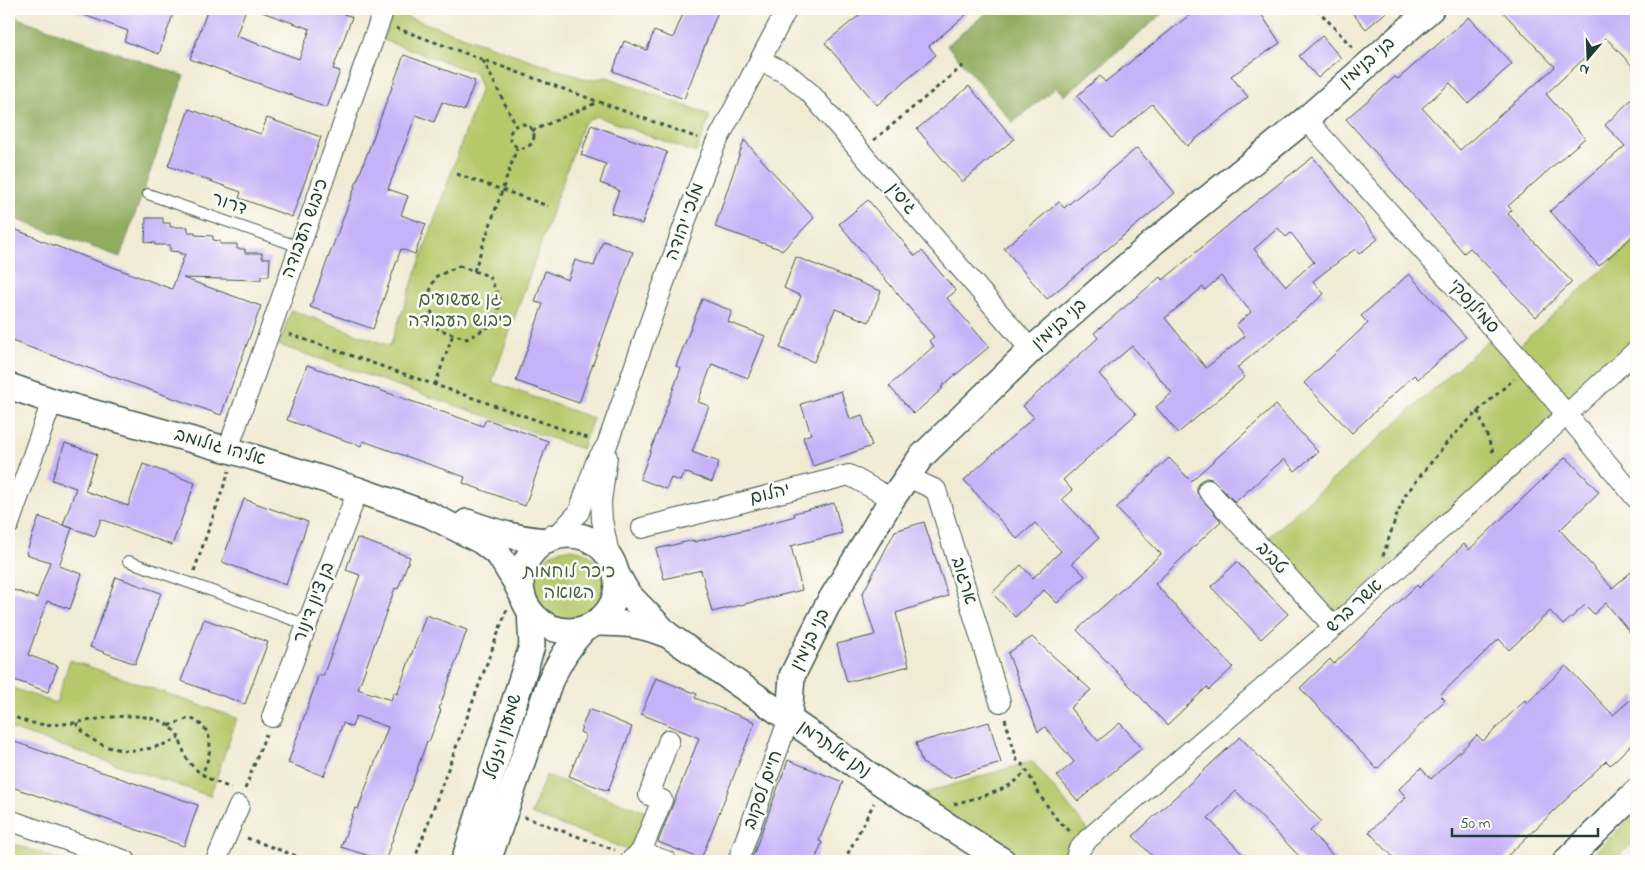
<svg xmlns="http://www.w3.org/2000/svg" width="1645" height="870" viewBox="0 0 1645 870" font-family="'Indie Flower','Playpen Sans Hebrew',sans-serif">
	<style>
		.green { fill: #b7c86b; stroke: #6b8250 }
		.forest { fill: #91ac5f; stroke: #58744a }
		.building { fill: #c6b2f8; fill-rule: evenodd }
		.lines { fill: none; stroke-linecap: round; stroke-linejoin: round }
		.service-casing { stroke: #3e574c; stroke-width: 12 }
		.minor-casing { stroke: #3e574c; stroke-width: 22 }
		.tertiary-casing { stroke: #3e574c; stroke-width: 28 }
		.path { stroke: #3e574c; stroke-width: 3; stroke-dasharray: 4 4; stroke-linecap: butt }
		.service { stroke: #fff; stroke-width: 10 }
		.minor { stroke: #fff; stroke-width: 20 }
		.tertiary { stroke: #fff; stroke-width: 25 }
		.labels { text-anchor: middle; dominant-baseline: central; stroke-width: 5; stroke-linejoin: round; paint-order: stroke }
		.street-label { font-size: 18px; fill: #1f3d34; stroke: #fdfcf7 }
		.park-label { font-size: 18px; fill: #456042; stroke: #fdfcf7 }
	</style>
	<rect width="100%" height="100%" fill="#fdfcf7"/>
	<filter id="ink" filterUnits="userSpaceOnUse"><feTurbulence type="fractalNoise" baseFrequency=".02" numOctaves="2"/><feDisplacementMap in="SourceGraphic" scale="10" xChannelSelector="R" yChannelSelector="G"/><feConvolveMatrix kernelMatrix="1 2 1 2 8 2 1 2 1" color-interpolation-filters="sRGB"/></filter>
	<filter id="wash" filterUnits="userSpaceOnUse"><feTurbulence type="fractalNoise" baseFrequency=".0096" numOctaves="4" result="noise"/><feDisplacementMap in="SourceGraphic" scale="20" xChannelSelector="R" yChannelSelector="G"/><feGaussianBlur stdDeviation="1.12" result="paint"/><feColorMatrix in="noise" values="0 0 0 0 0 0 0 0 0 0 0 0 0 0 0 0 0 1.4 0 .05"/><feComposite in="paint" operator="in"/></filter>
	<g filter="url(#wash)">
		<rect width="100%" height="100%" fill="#f1ebd4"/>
		<!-- green -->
		<g class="green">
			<polygon points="393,12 588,80 607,77 710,115 696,153 596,116 583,124 492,382 593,418 582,449 279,345 291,310 390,346 481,88 476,73 383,40"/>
			<polygon points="1636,239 1636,342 1334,615 1266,539 1492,337 1509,355"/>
			<circle cx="569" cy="584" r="35"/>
			<polygon points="70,660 237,718 210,796 9,728 9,687 56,703"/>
			<polygon points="1032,761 1089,831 1070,847 1063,861 1012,861 912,797"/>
			<polygon points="546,775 646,812 631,851 531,814"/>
			<polygon points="1636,813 1636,840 1613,861 1586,861"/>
			<polygon points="9,842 63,861 9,861"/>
		</g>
		<!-- forest -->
		<g class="forest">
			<polygon points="991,9 1168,9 1064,96 1056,87 1013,123 947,45"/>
			<polygon points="9,15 184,76 120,257 9,217"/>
		</g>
		<g id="blocks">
			<!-- building -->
			<g class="building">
				<polygon points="74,9 175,9 159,54 124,41 128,31 73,11"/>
				<polygon points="208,9 246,9 236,36 299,59 310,29 259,11 260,9 331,9 352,17 333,69 340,71 327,108 190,59"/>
				<polygon points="685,9 719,9 684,99 613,71 624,41 647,50 654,31 673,38"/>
				<polygon points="867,9 973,9 929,46 936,55 877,105 825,43"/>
				<polygon points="1197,9 1258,9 1280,43 1231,76 1248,97 1187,146 1152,104 1112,138 1077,96 1100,76 1105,82"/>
				<polygon points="1349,9 1390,9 1366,29"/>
				<polygon points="1500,9 1627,9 1636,19 1636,70 1606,38 1546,94 1585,138 1508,206 1512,210 1508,214 1572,282 1536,317 1470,248 1464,253 1346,119 1395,77 1398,79 1469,17 1512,64 1468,103 1450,83 1422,108 1460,150 1555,67"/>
				<polygon points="1322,36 1341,58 1318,78 1299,56"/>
				<polygon points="404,55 475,81 464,111 442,102 434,122 416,115 388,189 408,196 401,215 426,224 415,254 401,249 373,329 310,307"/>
				<polygon points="969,86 1014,139 962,182 917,129"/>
				<polygon points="1636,95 1636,233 1599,266 1550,211 1625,146 1605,125"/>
				<polygon points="189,109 261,134 267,118 321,137 292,217 239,198 241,192 168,166"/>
				<polygon points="591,125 667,152 642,224 611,213 619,190 600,183 606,164 581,155"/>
				<polygon points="744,140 814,218 783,250 715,227"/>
				<polygon points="1137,148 1175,193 1047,299 1004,248 1059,202 1064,208"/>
				<path d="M1313,157L1378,239L1359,254L1355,249L1313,281L1324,294L1237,368L1245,377L1178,433L1156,407L1172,393L1132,346L1099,374L1136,414L1063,480L1072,490L1062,499L1099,538L1072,563L1085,576L1057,603L1044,590L1015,617L992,593L1021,565L1033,578L1061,551L1035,523L1017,539L964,480L1034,417L1023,406L1098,338L1094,333L1160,277L1163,280L1257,201ZM1278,228L1286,237L1291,233L1314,262L1286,286L1254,249ZM1221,276L1251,312L1236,325L1245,336L1206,368L1165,318L1203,287L1205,290Z"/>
				<polygon points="868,200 915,256 922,251 956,291 947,298 989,347 941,387 943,388 914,414 889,386 934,346 929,341 934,337 839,224"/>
				<polygon points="146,218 163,218 163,223 170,223 170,227 188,227 188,232 195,232 195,235 213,236 213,240 220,241 220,244 237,244 237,249 245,249 245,253 262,253 262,258 270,258 269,276 261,276 261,280 183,278 261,306 221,415 9,340 9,227 37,238 37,239 172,289 185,254 180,254 180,252 170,251 170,245 155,245 155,243 145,242"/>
				<polygon points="603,241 633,252 579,403 516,381 543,304 535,302 545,271 568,280 575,260 594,266"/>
				<polygon points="796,257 881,291 869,322 835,309 814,362 780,348 801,296 784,288"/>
				<polygon points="1409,274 1466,337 1418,379 1414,375 1352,433 1304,383 1368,323 1361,316"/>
				<polygon points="702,299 732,311 728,322 765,336 748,378 712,364 698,402 709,406 692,452 719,462 712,482 684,472 680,481 671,478 666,489 640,479 681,368 676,366"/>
				<polygon points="307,365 483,426 486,419 548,441 525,506 463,483 465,477 363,441 361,446 287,420"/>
				<polygon points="841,391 850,419 862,415 872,446 813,466 803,437 811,434 801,404"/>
				<polygon points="1276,405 1318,452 1295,471 1284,459 1235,502 1212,479 1206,478 1200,481 1197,486 1197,493 1221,521 1155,584 1233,667 1209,690 1207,687 1167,725 1077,630 1161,554 1116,508 1169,458 1191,481"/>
				<polygon points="65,443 97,454 85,491 128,506 143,464 195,483 172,545 101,519 95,536 63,525 76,488 52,480"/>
				<polygon points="1566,457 1599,492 1560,530 1612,588 1636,568 1636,640 1606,603 1594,614 1585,605 1563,625 1550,611 1509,650 1499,639 1440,695 1445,700 1377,769 1300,688 1330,659 1334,664 1417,585 1419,588 1464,544 1469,550"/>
				<polygon points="244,499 308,522 286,585 222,562"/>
				<polygon points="834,503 842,533 791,546 802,590 712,612 701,570 664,579 656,549 694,540 694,542 752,528 795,516 794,513"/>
				<polygon points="39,517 72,528 59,566 82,574 70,609 47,601 28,655 58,666 48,692 9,678 9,605 14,590 37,598 50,562 26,554"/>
				<polygon points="924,522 948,596 896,613 909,666 847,682 837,644 875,635 862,595 895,531"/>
				<polygon points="357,538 410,557 398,589 395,588 358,689 391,700 394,692 397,694 426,615 467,630 439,709 441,710 429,742 427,741 385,861 341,847 355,808 358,809 388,727 356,716 352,727 343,723 324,776 288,763 319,674 323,676 360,575 346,570"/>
				<polygon points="1237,562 1288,614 1261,639 1211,587"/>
				<polygon points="116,577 161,593 135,664 90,647"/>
				<polygon points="204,619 268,642 245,704 181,681"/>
				<polygon points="1032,637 1091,690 1070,708 1098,741 1120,723 1142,748 1078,801 1057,776 1074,762 1045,727 1038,732 1008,653"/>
				<polygon points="1566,666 1613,715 1636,695 1636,740 1610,765 1606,761 1502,861 1397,861 1369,832 1406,797 1399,789 1421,768 1431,779 1477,735 1483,741 1525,700 1527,703"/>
				<polygon points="656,678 697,694 695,698 755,722 701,859 658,842 699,738 641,714"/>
				<polygon points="589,709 632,727 608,791 569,776 586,735 580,732"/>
				<polygon points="989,722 1001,763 951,778 922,763 916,743"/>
				<polygon points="1240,737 1321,821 1310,831 1338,861 1304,861 1236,791 1208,818 1249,861 1157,861 1133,836"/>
				<polygon points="9,740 198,805 184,846 9,786"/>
				<polygon points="788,760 843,782 819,841 822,842 815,861 751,861"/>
			</g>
		</g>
	</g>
	<g filter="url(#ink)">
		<use href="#blocks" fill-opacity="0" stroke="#3e574c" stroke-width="1"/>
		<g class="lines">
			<!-- service casing -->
			<g class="service-casing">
				<g id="service">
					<polyline points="148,194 300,247"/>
					<polyline points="128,561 307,625"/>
				</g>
			</g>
			<!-- minor casing -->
			<g class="minor-casing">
				<g id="minor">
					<polyline points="760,60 789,75 810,93 1031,350"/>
					<polyline points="1306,119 1527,367 1636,498"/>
					<polyline points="228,449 384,9"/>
					<polyline points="607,457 601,502 602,520 610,559"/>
					<polyline points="908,477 936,490 1000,702"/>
					<polyline points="1208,490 1334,627"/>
					<polyline points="9,524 52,401"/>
					<polyline points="642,528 849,475 892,499"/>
					<polyline points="555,538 579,512 596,462 607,445 687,217 715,145 787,9"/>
					<polyline points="272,717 358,490"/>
					<polyline points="9,820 126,861"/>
					<polyline points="641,852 666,861"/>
					<polyline points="216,861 239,806"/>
					<polyline points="630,861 641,852 662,800 649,795 669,740"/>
					<polyline points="738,861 789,718"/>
					<polyline points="1075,861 1078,851 1088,839 1334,627 1636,351"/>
				</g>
			</g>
			<!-- tertiary casing -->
			<g class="tertiary-casing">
				<g id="tertiary">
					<polyline points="9,386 55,402 236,452 358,490 430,515 481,541 499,555 515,581 523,597"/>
					<path d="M467,522C493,532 519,539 547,541"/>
					<circle cx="569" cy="583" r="48"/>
					<polyline points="616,573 628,594 668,635 884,785 1003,861"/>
					<path d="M596,623C625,623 638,624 665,634"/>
					<polyline points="789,718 792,676 827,606 892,499 921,457 1031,350 1155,241 1306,119 1431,9"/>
					<polyline points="464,861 532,646 530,611"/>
					<path d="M488,861L550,681C560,661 569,645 584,629"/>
					<polyline points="1566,861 1636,792"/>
				</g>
			</g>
			<!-- path -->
			<g class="path">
				<polyline points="1317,9 1353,48"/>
				<polyline points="396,28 698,138"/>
				<polyline points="483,60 516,126"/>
				<circle cx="522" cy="136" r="12"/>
				<polyline points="532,131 598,102"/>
				<polyline points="874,140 964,65"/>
				<polyline points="457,174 548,206"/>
				<polygon points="459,266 489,276 501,301 493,324 467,339 438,329 427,300 435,277"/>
				<polyline points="474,271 517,148"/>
				<polyline points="289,334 588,438"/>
				<polyline points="435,385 453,334"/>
				<polyline points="1478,411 1494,455"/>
				<polyline points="1383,556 1396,517 1406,494 1449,440 1478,411 1514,379"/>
				<polyline points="194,571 229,471"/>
				<path d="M9,714C55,741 107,706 155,719C164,721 176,729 179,738C183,746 183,754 189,762C200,776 215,782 231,788"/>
				<polyline points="1005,719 1017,760 1024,766 1041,797 1059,822 1071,832"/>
				<path d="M76,723C100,758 145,755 179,738"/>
				<path d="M169,726L189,718C217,728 212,752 202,774"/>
				<polyline points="245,789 266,734"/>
				<path d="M954,804C975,798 1016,790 1025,770"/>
				<polyline points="524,817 615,850"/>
				<polyline points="247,838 310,861"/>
				<polyline points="1600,857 1609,861"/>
				<polyline points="9,861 44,861"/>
				<polyline points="414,861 507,609"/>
				<polyline points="844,861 874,803"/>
			</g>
			<!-- service -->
			<use href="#service" class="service"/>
			<!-- minor -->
			<use href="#minor" class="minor"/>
			<!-- tertiary -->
			<use href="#tertiary" class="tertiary"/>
		</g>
	</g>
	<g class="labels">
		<!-- street labels -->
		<g class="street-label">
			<text transform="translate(1368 63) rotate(-41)">בני בנימין</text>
			<text transform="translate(901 199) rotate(49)">גיסין</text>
			<text transform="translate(229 205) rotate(19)">דרור</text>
			<text transform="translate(686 222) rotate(-70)">מלכי יהודה</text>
			<text transform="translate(306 229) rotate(-70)">כיבוש העבודה</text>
			<text transform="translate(1473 307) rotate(48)">סמילנסקי</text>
			<text transform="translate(1060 325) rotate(-42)">בני בנימין</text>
			<text transform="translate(220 448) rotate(16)">אליהו גולומב</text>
			<text transform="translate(770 495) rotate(-14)">יהלום</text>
			<text transform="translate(1271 559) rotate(47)">טביב</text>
			<text transform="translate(963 581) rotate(73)">ארגוב</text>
			<text transform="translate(315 603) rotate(-69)">בן ציון דינור</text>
			<text transform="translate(1355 607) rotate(-43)">אשר ברש</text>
			<text transform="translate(811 640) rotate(-64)">בני בנימין</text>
			<text transform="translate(504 737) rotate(-73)">שמעון ויזנטל</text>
			<text transform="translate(834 750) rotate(35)">נתן אלתרמן</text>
			<text transform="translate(764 790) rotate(-70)">חיים לסקוב</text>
		</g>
		<!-- park labels -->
		<g class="park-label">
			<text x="460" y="301">גן שעשועים<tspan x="460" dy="21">כיבוש העבודה</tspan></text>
			<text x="569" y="573">כיכר לוחמות<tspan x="569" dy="21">השואה</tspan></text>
		</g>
	</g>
	<!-- margin -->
	<rect width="1645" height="870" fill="none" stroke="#fdfcf7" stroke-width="30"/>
	<!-- north arrow -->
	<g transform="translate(1588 58) rotate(199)" stroke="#fdfcf7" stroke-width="4" paint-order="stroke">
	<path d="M0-4L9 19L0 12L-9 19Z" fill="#1f3d34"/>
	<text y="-8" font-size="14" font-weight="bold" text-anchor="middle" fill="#1f3d34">N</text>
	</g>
	<!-- scale -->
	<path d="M1452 828v8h146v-8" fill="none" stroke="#1f3d34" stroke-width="2.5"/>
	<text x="1460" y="828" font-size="15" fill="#1f3d34" stroke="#fdfcf7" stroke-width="4" paint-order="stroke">50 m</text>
</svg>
